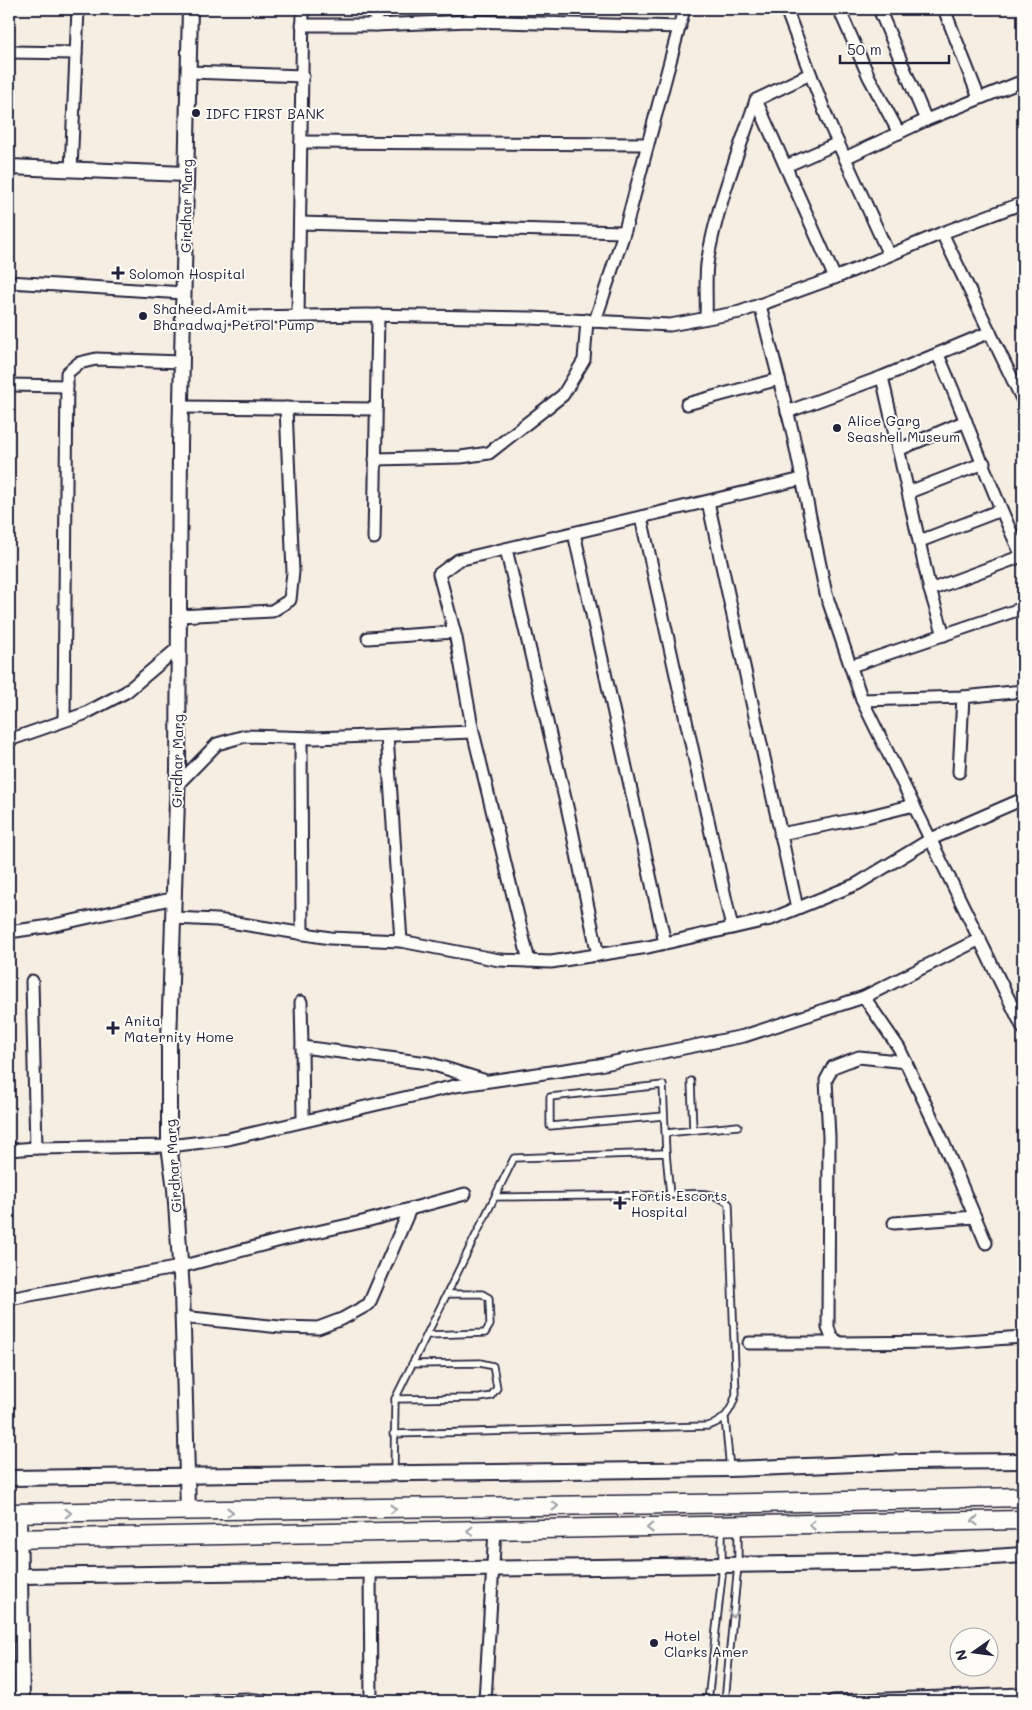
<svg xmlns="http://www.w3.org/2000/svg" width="1032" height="1710" viewBox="0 0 1032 1710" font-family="Mali,sans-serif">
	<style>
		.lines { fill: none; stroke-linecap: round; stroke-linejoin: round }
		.service-casing { stroke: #22223b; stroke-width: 9 }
		.minor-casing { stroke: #22223b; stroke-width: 15 }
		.tertiary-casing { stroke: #22223b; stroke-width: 18 }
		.primary-casing { stroke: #22223b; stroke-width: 21 }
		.service { stroke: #fdfcf7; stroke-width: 5.5 }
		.minor { stroke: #fdfcf7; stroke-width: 11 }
		.tertiary { stroke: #fdfcf7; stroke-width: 14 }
		.primary { stroke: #fdfcf7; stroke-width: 18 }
		.oneway { stroke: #9a9aa2 }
		.poi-dot { fill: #22223b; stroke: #fdfcf7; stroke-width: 2 }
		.labels { text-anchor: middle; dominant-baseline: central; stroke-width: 4; stroke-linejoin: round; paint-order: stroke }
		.poi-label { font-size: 14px; fill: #22223b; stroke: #fdfcf7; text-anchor: start }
		.street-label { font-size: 14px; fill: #22223b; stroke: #fdfcf7 }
	</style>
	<rect width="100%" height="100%" fill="#f7eee3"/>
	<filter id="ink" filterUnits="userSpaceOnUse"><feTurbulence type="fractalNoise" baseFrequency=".02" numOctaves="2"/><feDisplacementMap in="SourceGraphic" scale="10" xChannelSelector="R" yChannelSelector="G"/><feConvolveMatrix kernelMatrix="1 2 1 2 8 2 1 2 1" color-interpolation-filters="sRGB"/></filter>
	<g filter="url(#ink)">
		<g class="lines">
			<!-- service casing -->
			<g class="service-casing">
				<g id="service">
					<polyline points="691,1081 693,1130"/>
					<polyline points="664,1116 550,1126 550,1097 663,1085 666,1153"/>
					<polyline points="666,1133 738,1126"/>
					<polyline points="427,1335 485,1333 490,1325 489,1298 482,1294 447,1294"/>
					<polyline points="395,1399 480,1398 491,1396 497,1388 493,1366 480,1363 412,1364"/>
					<polyline points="725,1418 730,1469"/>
					<path d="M393,1434L708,1426C725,1421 731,1411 736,1394L729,1204C713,1189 691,1194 670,1195"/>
					<polyline points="394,1471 395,1399 514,1158 666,1153 670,1195 495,1197"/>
					<polyline points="708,1701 722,1576 722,1527"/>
					<polyline points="725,1701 738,1565 738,1527"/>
				</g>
			</g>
			<!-- minor casing -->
			<g class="minor-casing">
				<g id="minor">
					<polyline points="469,9 469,21"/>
					<polyline points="786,9 829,123 889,255"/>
					<polyline points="839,9 869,77 899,133"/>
					<polyline points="879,9 926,120"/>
					<polyline points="944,9 979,98"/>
					<polyline points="302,25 376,25 469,21 680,27"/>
					<polyline points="376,25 376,9"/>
					<polyline points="9,52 76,53"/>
					<polyline points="189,72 303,76"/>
					<polyline points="756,100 835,278"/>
					<polyline points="301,142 646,144"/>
					<polyline points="845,158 926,120 1023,81"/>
					<polyline points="786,166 838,143"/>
					<polyline points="71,170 78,9"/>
					<polyline points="300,223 623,232"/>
					<polyline points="942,233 1023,401"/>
					<polyline points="9,282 184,293"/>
					<polyline points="760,305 792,430 826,594 862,700 1023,1028"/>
					<polyline points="298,316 303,9"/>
					<polyline points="183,318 367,315 531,318 670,325 740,312 842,275 942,233 1023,203"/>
					<path d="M706,318C707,300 705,281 707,264C716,207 738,154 756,100L810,74"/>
					<polyline points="595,321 625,230 684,9"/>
					<path d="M938,355C968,422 991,492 1023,558"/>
					<polyline points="882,377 930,590 944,635"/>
					<polyline points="9,385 67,386"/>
					<polyline points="687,404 779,379"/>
					<polyline points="181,407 376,409"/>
					<polyline points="787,412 882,377 990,332"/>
					<polyline points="898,450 966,421"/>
					<polyline points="375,459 461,457 489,453 563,395 584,360 587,320"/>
					<polyline points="909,492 984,463"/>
					<polyline points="708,502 797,908"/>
					<polyline points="641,517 732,928"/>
					<polyline points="574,533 665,943"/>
					<polyline points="374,538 378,315"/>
					<polyline points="920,541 1001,510"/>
					<polyline points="506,549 568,811 598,955"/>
					<polyline points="930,590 1022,556"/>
					<polyline points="179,616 272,611 290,600 293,572 286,408"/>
					<polyline points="368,638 454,632"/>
					<polyline points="851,666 1023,608"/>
					<polyline points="862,700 963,697 1023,691"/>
					<polyline points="64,719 67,373 79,363 96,359 182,362"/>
					<polyline points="387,736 401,941"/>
					<polyline points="301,738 302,934"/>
					<polyline points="9,740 84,714 126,692 178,648"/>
					<polyline points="959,772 963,697"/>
					<polyline points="178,784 217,744 245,736 315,738 473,732"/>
					<polyline points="780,834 862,818 914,805"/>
					<polyline points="174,918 217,920 330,938 401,941 499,960 551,962 648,947 771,919 857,884 931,839 1023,799"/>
					<polyline points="9,932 50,926 175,898"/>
					<polyline points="529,961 473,732 456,638 439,574 458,560 802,479"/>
					<polyline points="32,981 36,1148 169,1146 228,1139 455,1086 599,1065 744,1036 864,997 980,939"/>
					<polyline points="864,997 899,1048 941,1137 986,1243"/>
					<polyline points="301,1002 302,1047"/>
					<polyline points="906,1062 859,1057 833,1067 826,1080 829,1137 828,1328 832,1338 840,1343 951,1342 1023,1337"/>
					<polyline points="303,1120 302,1047 428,1063 483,1080"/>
					<polyline points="9,1150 36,1148"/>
					<polyline points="894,1223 975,1217"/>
					<polyline points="9,1299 180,1267 281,1240 366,1221 465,1194"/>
					<polyline points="182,1317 280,1327 318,1328 342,1319 369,1304 410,1209"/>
					<polyline points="749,1343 840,1343"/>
					<polyline points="370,1572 371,1701"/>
					<polyline points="197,1701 247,1699 264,1701"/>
					<polyline points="485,1701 495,1530"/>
					<polyline points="833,1701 1023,1694"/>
				</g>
			</g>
			<!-- tertiary casing -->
			<g class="tertiary-casing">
				<g id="tertiary">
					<polyline points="9,167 186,174"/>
					<polyline points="9,1478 730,1469 905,1462 1023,1461"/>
					<polyline points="188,1512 182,1291 175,1189 169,1146 169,1041 178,770 180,445 190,9"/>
					<polyline points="19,1513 22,1701"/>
					<polyline points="20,1576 917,1562 1023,1555"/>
				</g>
			</g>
			<!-- primary casing -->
			<g class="primary-casing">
				<g id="primary">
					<polyline points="9,1513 756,1503 1023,1497"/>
					<polyline points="9,1539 1023,1520"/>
				</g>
			</g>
			<!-- service -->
			<use href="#service" class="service"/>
			<!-- minor -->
			<use href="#minor" class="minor"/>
			<!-- tertiary -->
			<use href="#tertiary" class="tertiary"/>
			<!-- primary -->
			<use href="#primary" class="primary"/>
		</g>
		<!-- one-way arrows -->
		<defs><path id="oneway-chevron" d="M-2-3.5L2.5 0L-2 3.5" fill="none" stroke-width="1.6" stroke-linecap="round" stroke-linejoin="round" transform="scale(1.25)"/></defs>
		<g class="oneway">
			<use href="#oneway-chevron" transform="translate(555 1506) rotate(-1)"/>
			<use href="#oneway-chevron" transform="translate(393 1509) rotate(-1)"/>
			<use href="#oneway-chevron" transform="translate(230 1512) rotate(-1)"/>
			<use href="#oneway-chevron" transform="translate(68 1513) rotate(-1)"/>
			<use href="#oneway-chevron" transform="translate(975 1521) rotate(179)"/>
			<use href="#oneway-chevron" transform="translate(812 1525) rotate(179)"/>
			<use href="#oneway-chevron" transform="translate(650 1528) rotate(179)"/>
			<use href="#oneway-chevron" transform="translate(470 1531) rotate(179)"/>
			<use href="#oneway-chevron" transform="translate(733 1614) rotate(95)"/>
		</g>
	</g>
	<!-- markers -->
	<g class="poi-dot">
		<circle cx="196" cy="113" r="5"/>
		<path d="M115.5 265.5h5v5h5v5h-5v5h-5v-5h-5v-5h5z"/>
		<circle cx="143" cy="316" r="5"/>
		<circle cx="837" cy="428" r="5"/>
		<path d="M110.5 1020.5h5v5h5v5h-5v5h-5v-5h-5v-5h5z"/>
		<path d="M617.5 1195.5h5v5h5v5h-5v5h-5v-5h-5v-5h5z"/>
		<circle cx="654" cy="1643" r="5"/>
	</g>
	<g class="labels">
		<!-- poi labels -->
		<g class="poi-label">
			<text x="206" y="113">IDFC FIRST BANK</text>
			<text x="129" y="273">Solomon Hospital</text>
			<text x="153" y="308">Shaheed Amit<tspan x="153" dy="16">Bharadwaj Petrol Pump</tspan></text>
			<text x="847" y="420">Alice Garg<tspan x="847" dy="16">Seashell Museum</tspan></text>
			<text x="124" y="1020">Anita<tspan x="124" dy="16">Maternity Home</tspan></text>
			<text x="631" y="1195">Fortis Escorts<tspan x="631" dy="16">Hospital</tspan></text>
			<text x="664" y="1635">Hotel<tspan x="664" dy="16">Clarks Amer</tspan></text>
		</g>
		<!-- street labels -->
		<g class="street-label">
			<text transform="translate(186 206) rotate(-89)">Girdhar Marg</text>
			<text transform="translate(177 761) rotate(-89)">Girdhar Marg</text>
			<text transform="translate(173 1166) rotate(-94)">Girdhar Marg</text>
		</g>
	</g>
	<!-- margin -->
	<rect width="1032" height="1710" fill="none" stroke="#fdfcf7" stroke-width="30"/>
	<rect x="15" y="15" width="1002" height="1680" fill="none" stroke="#22223b" stroke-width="2" filter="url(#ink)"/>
	<!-- north arrow -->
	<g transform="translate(974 1652) rotate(256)"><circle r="24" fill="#fdfcf7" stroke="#a5a5ac"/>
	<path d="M0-4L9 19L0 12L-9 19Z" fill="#22223b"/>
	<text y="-8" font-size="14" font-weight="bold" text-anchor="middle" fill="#22223b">N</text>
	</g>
	<!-- scale -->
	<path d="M840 55v8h109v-8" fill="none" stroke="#22223b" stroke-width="2.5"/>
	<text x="847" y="55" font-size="15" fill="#22223b" stroke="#fdfcf7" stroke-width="4" paint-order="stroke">50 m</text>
</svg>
